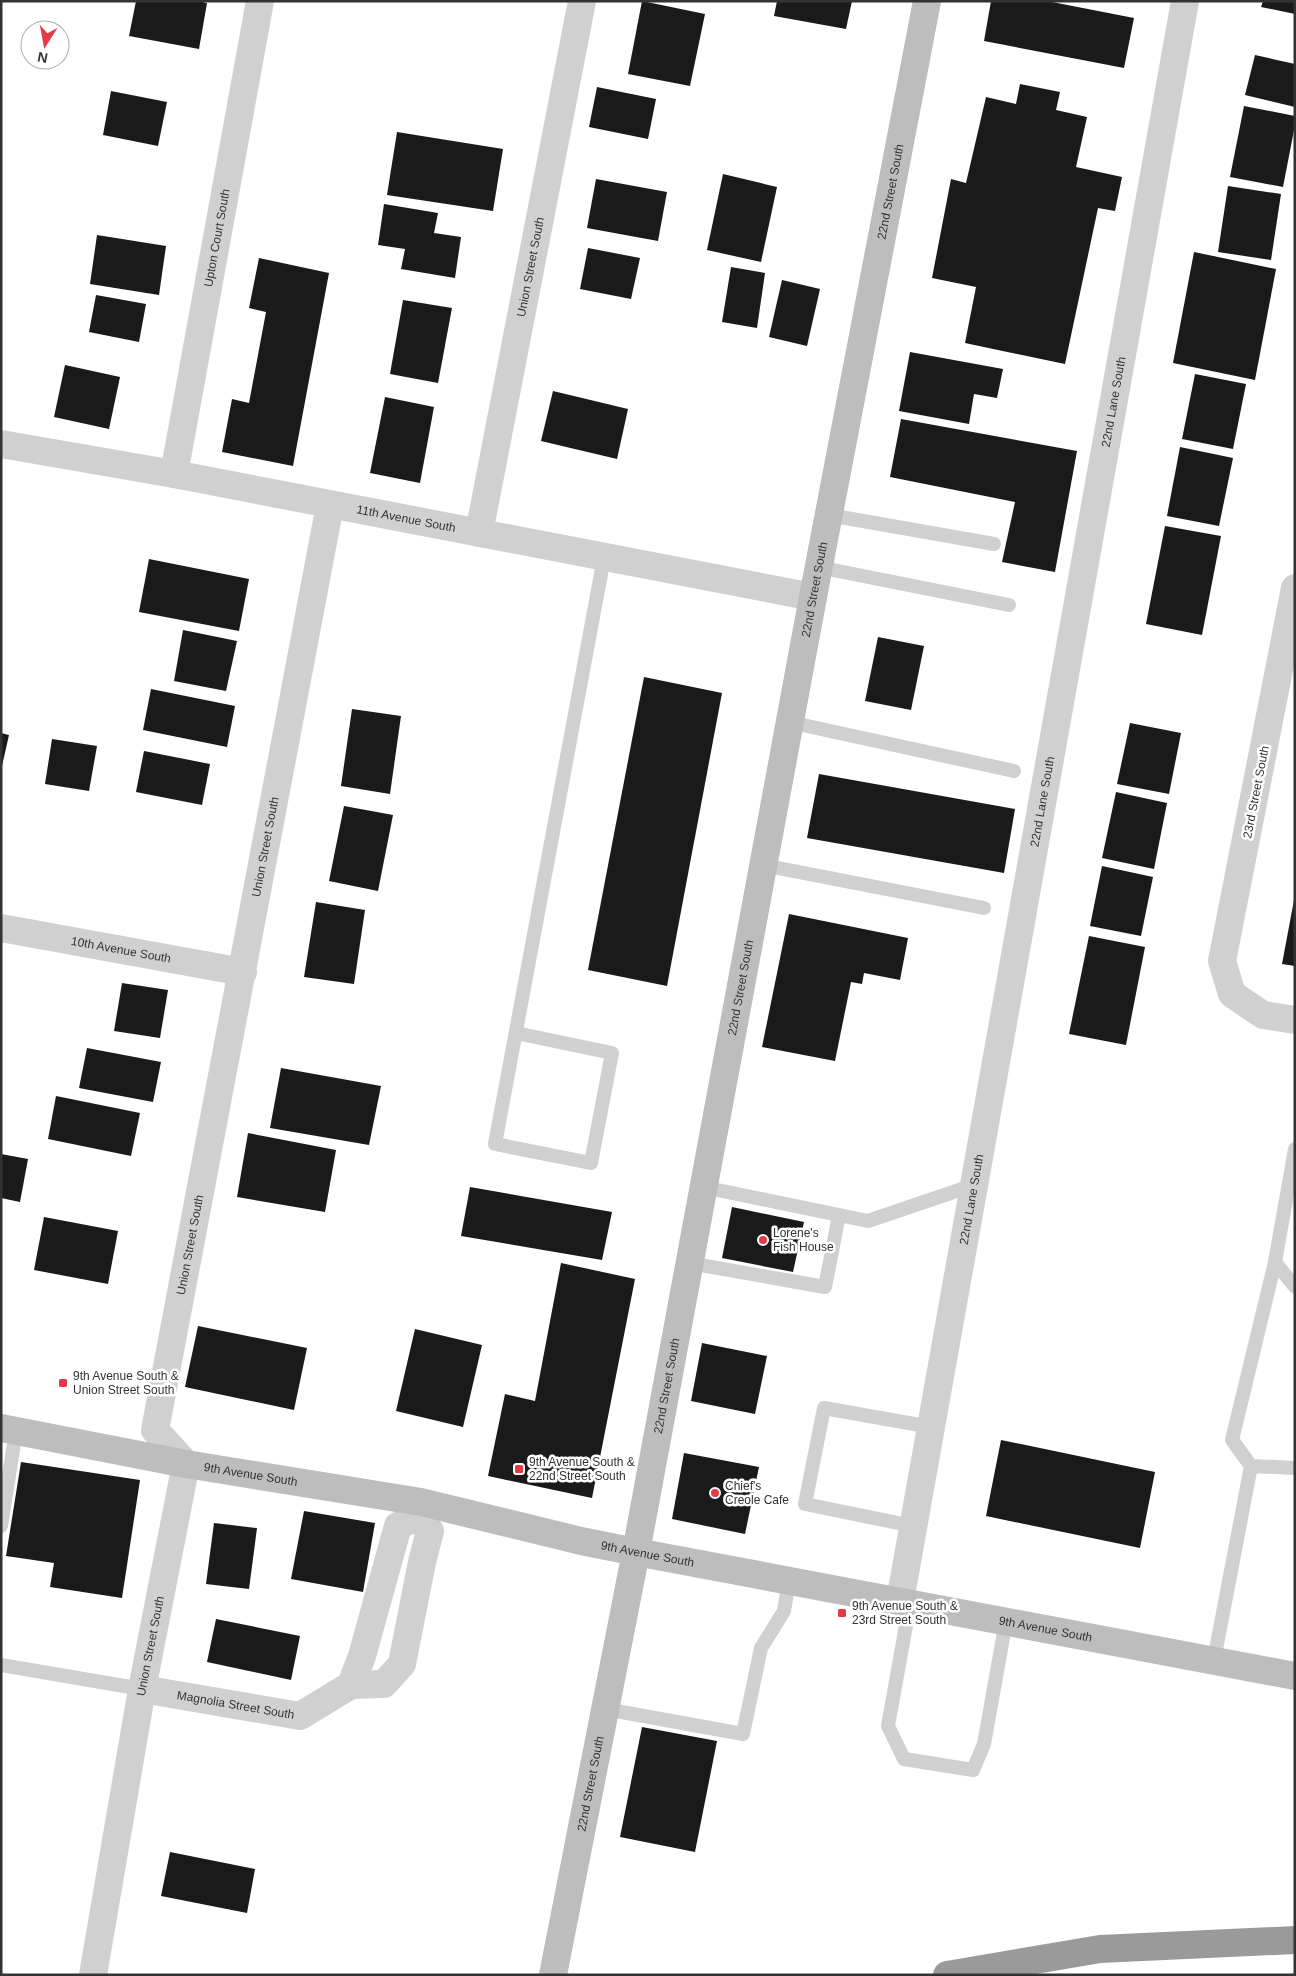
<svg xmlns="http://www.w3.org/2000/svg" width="1296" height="1976" viewBox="0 0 1296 1976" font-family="Helvetica,sans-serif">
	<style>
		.building { fill: #1a1a1a }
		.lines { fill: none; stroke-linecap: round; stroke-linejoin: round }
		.lane { stroke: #d0d0d0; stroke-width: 14 }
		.street { stroke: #d0d0d0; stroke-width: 28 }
		.secondary { stroke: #bdbdbd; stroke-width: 28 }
		.highway { stroke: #9a9a9a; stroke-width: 28 }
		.poi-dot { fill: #e63946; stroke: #fff; stroke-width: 2 }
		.labels { text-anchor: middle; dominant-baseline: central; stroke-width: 5; stroke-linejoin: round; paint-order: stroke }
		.street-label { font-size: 12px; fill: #333; stroke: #fff }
		.poi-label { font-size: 12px; fill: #333; stroke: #fff; text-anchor: start }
	</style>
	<rect width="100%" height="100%" fill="#fff"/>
	<!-- building -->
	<g class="building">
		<polygon points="136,1 198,1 207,3 199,49 129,36"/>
		<polygon points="642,1 705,14 690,86 628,74"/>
		<polygon points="777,1 852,1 846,29 774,16"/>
		<polygon points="991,1 1047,1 1134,18 1124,68 984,41"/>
		<polygon points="1263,1 1295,1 1295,14 1261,7"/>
		<polygon points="1255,55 1295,64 1295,107 1245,95"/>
		<polygon points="1020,84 1060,92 1056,110 1087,117 1076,167 1122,177 1115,211 1098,208 1065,364 965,343 976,287 932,278 951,179 966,183 986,97 1016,104"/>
		<polygon points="597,87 656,99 648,139 589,127"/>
		<polygon points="111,91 167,102 158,146 103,135"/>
		<polygon points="1244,106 1295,116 1295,125 1283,187 1230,177"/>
		<polygon points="397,132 503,149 493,211 387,195"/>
		<polygon points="723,174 777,187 761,262 707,250"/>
		<polygon points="596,179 667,192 658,241 587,228"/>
		<polygon points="1228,186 1281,194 1271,260 1218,252"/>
		<polygon points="384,204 438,213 434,233 461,237 455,278 401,269 405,249 378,245"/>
		<polygon points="97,235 166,246 159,295 90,284"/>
		<polygon points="588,248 640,258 631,299 580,289"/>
		<polygon points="1194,252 1276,269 1255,380 1173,363"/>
		<polygon points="259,258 329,273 293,466 222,452 232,399 249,403 266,312 249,308"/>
		<polygon points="731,267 765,273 757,328 722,322"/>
		<polygon points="782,280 820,289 807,346 769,337"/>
		<polygon points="96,295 146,304 139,342 89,332"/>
		<polygon points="403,300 452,308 438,383 390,374"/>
		<polygon points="910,352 1003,369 997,398 974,394 969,424 899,411"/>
		<polygon points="65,365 120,377 109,429 54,417"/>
		<polygon points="1195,374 1246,384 1233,449 1182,439"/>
		<polygon points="553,391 628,409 617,459 541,441"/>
		<polygon points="385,397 434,407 420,483 370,473"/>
		<polygon points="901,419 1077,451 1055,572 1002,562 1015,502 890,477"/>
		<polygon points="1180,447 1233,458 1219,526 1167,516"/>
		<polygon points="1165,526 1221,536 1202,635 1146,624"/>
		<polygon points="149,559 249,579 239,631 139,612"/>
		<polygon points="183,630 237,641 226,691 174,681"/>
		<polygon points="878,637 924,646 911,710 865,701"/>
		<polygon points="644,677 722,693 667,986 588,970"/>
		<polygon points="151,689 235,706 227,747 143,730"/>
		<polygon points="352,709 401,716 390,794 341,786"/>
		<polygon points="1130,723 1181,733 1169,794 1117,784"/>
		<polygon points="1,733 9,735 2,766 1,766"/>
		<polygon points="52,739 97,746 89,791 45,784"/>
		<polygon points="144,751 210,764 202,805 136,792"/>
		<polygon points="819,774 1015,809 1004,873 807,838"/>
		<polygon points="1116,792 1167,803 1154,869 1102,858"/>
		<polygon points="344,806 393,815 378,891 329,881"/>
		<polygon points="1102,866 1153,877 1141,936 1090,926"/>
		<polygon points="1294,900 1295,900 1295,966 1282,964"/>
		<polygon points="316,902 365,910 354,984 304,977"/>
		<polygon points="789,914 908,938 900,980 864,973 862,984 851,982 835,1061 762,1047"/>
		<polygon points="1089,936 1145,947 1126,1045 1069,1034"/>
		<polygon points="122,983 168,990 160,1038 114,1031"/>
		<polygon points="87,1048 161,1062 153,1102 79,1088"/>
		<polygon points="281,1068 381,1086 369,1145 270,1128"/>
		<polygon points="56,1096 140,1113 131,1156 48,1139"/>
		<polygon points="248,1133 336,1150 325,1212 237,1197"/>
		<polygon points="1,1154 28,1159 20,1202 1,1198"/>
		<polygon points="470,1187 612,1212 602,1260 461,1236"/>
		<polygon points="732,1207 804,1222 793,1272 722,1258"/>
		<polygon points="44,1217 118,1231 108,1284 34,1270"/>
		<polygon points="561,1263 635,1279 592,1498 488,1476 505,1394 535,1401"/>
		<polygon points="198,1326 307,1348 294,1410 185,1387"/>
		<polygon points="415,1329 482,1345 463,1427 396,1411"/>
		<polygon points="702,1343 767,1356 755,1414 691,1401"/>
		<polygon points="1001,1440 1155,1472 1140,1548 986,1516"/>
		<polygon points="684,1453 759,1467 745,1534 672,1519"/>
		<polygon points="21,1462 140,1480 122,1598 50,1587 54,1563 6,1556"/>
		<polygon points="304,1511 375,1523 363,1592 291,1579"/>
		<polygon points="214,1523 257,1528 249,1589 206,1584"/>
		<polygon points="216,1619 300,1636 291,1680 207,1662"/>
		<polygon points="642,1727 717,1741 695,1852 620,1837"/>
		<polygon points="170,1852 255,1869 247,1913 161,1896"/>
	</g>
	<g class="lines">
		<!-- lane -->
		<g class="lane">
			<polyline points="829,515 994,544"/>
			<polyline points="818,567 1009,605"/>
			<polyline points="789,722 1014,771"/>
			<polyline points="763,865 984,908"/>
			<polyline points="516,1033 612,1053 591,1163 495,1144 598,590 604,558"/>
			<polyline points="1295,1149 1275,1262 1295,1287"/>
			<polyline points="703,1187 868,1221 974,1185"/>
			<polyline points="689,1263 825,1287 839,1215"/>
			<polyline points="1251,1466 1232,1440 1275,1262"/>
			<polyline points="1,1526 16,1431"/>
			<polyline points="913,1526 805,1504 824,1408 931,1427"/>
			<polyline points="910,1603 888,1726 904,1759 973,1770 984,1744 1006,1621"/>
			<polyline points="1214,1660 1251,1466 1295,1468"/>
			<polyline points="1,1665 142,1689"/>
			<polyline points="605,1709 743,1734 761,1648 784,1611 789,1581"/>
		</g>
		<!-- street -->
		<g class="street">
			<path id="s1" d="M1,444L174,474L813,597"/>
			<path id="s2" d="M174,474L260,1"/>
			<path id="s3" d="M479,533L582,1"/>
			<polyline points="1295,588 1222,961 1232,994 1263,1015 1295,1020"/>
			<path id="s4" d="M1,928L243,972"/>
			<path id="s5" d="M900,1601L1185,1"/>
			<polyline points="351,1685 362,1656 398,1526 417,1516"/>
			<path id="s6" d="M142,1689L300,1716L351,1685L384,1684L402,1664L422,1562L430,1531L417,1516"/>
			<path id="s7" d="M93,1975L142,1689L186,1464L155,1430L330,505"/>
		</g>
		<!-- secondary -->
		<g class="secondary">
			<path id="s8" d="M1,1428L186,1464L421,1502L581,1541L636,1552L1295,1676"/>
			<path id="s9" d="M553,1975L636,1552L813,597L927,1"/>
		</g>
		<!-- highway -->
		<polyline class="highway" points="947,1975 1100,1949 1295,1940"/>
	</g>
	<!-- markers -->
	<g class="poi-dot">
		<circle cx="763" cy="1240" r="5"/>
		<rect x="58" y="1378" width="10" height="10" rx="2.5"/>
		<rect x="514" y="1464" width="10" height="10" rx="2.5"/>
		<circle cx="715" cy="1493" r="5"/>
		<rect x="837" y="1608" width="10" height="10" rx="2.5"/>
	</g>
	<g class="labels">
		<!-- street labels -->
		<g class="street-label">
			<text stroke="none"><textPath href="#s9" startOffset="1815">22nd Street South</textPath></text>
			<text stroke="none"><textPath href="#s2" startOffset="240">Upton Court South</textPath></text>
			<text stroke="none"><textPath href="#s3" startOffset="271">Union Street South</textPath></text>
			<text stroke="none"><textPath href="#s5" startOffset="1218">22nd Lane South</textPath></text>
			<text stroke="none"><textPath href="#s1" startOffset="412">11th Avenue South</textPath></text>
			<text stroke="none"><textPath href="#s9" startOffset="1410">22nd Street South</textPath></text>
			<text transform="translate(1256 792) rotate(-79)">23rd Street South</text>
			<text stroke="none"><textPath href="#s5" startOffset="812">22nd Lane South</textPath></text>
			<text stroke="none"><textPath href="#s7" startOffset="1159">Union Street South</textPath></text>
			<text stroke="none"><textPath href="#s4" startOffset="122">10th Avenue South</textPath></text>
			<text stroke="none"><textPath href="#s9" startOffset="1005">22nd Street South</textPath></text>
			<text stroke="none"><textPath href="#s5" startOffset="408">22nd Lane South</textPath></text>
			<text stroke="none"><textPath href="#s7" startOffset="754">Union Street South</textPath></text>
			<text stroke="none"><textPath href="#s9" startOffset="600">22nd Street South</textPath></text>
			<text stroke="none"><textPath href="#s8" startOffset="254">9th Avenue South</textPath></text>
			<text stroke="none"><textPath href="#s8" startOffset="659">9th Avenue South</textPath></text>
			<text stroke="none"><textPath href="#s8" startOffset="1064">9th Avenue South</textPath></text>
			<text stroke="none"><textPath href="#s7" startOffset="334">Union Street South</textPath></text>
			<text stroke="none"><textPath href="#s6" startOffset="95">Magnolia Street South</textPath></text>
			<text stroke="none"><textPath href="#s9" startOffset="195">22nd Street South</textPath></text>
		</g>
		<!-- poi labels -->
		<g class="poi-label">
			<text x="773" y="1233">Lorene's<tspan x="773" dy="14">Fish House</tspan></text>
			<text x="73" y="1376">9th Avenue South &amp;<tspan x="73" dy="14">Union Street South</tspan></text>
			<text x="529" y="1462">9th Avenue South &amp;<tspan x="529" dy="14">22nd Street South</tspan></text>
			<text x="725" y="1486">Chief's<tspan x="725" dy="14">Creole Cafe</tspan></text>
			<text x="852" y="1606">9th Avenue South &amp;<tspan x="852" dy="14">23rd Street South</tspan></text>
		</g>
	</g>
	<!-- border -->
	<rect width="1296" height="1976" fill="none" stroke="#333333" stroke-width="5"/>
	<!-- north arrow -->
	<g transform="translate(45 45) rotate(191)"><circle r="24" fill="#ffffff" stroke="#adadad"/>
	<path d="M0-4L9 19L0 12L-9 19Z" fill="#e63946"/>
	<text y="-8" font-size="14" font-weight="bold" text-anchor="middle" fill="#333333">N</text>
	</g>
</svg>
